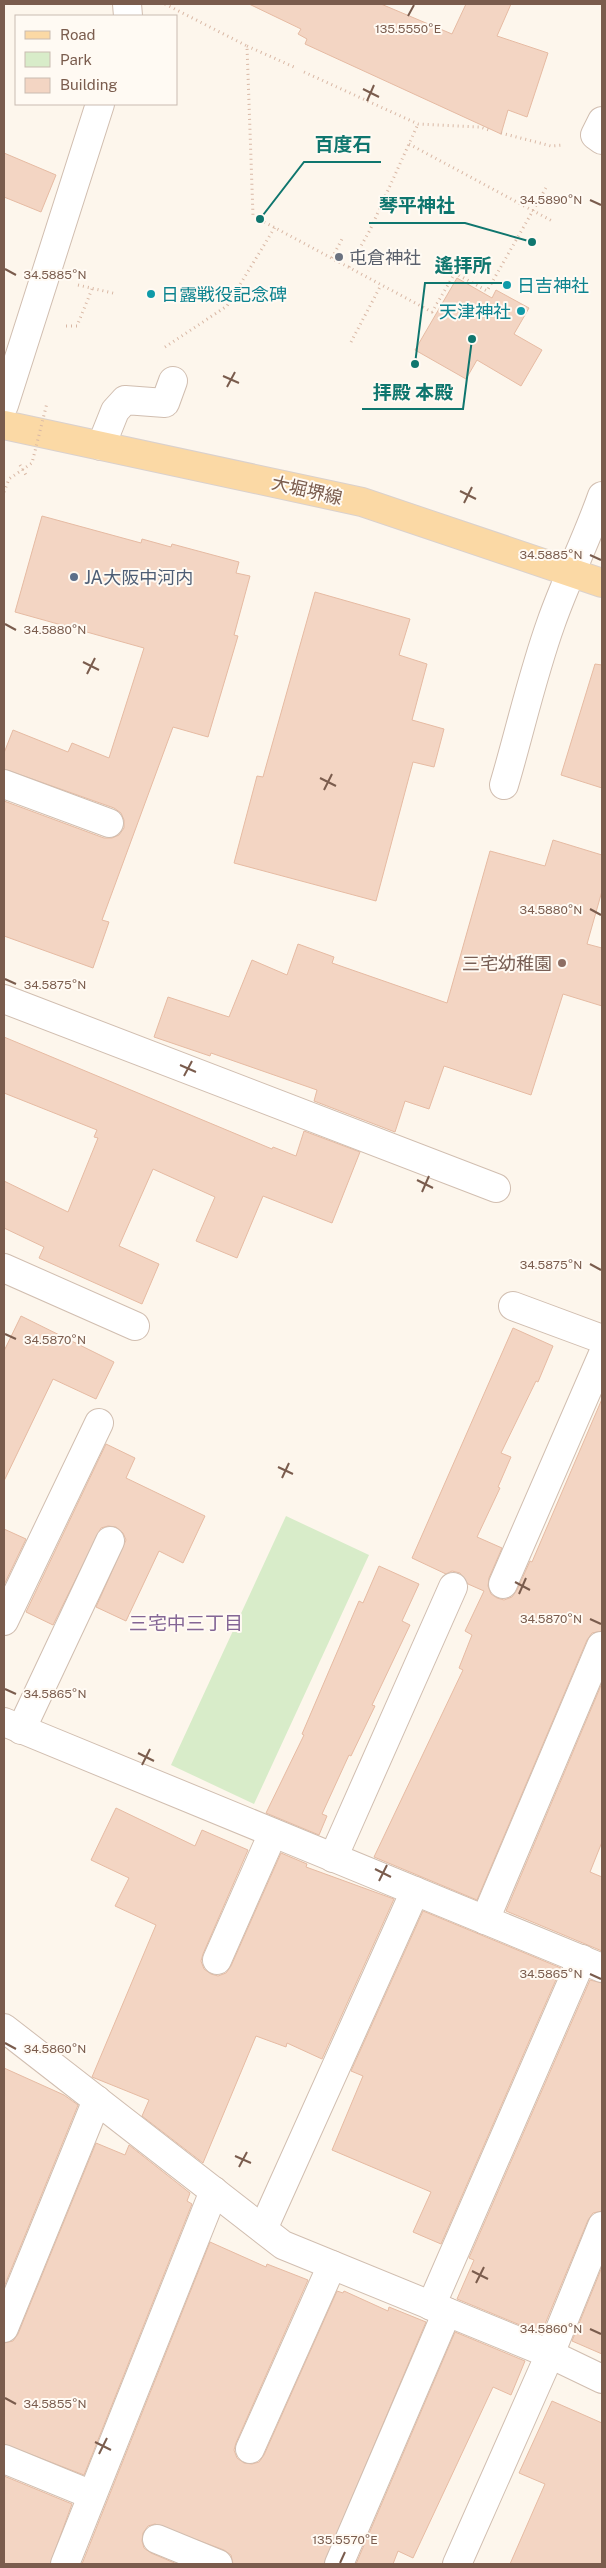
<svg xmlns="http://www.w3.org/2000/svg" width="606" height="2568" viewBox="0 0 606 2568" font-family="'Public Sans','Noto Sans JP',sans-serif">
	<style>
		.green { fill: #d8ecc9 }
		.building { fill: #f3d5c3; stroke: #e6bba3 }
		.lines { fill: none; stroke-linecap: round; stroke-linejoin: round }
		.minor-casing { stroke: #d1beb0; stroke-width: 30 }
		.major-casing { stroke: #dad1cd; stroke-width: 30 }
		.path { stroke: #d9b8a5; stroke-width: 3; stroke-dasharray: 1 4; stroke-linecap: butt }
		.minor { stroke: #fff; stroke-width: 28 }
		.major { stroke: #fbd9a5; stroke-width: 28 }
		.path-bridge { stroke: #d9b8a5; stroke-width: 3; stroke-dasharray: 1 4; stroke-linecap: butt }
		.ticks { fill: none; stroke: #7a5c4d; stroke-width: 2 }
		.worship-dot { fill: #6b7280; stroke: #fffaf3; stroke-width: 2 }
		.culture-dot { fill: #0f9aa8; stroke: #fffaf3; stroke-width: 2 }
		.service-dot { fill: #5c6f8a; stroke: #fffaf3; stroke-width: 2 }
		.education-dot { fill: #8d6e63; stroke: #fffaf3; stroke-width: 2 }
		.labels { text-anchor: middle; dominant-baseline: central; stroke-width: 4; stroke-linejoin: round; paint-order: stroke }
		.worship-label { font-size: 18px; fill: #5b616d; stroke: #fffaf3; text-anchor: start }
		.culture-label { font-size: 18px; fill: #0d838f; stroke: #fffaf3; text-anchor: start }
		.street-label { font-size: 18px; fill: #7a5c4d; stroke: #fffaf3 }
		.service-label { font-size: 18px; fill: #4e5e75; stroke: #fffaf3; text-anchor: start }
		.education-label { font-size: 18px; fill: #785e54; stroke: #fffaf3; text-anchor: end }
		.neighbourhood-label { font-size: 19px; fill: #846695; stroke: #fffaf3 }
		.ticks-label { font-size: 12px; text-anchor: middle; fill: #7a5c4d; stroke: #fffaf3; stroke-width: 4; stroke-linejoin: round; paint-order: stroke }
		.leader { fill: none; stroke: #0f766e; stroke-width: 2 }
		.callout-dot { fill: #0f766e; stroke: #fffaf3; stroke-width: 2 }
		.callout-label { font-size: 19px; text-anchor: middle; font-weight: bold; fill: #0f766e; stroke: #fffaf3; stroke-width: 4; stroke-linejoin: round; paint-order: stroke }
	</style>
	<rect width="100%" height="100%" fill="#fdf6ec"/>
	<!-- green -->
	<polygon class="green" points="286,1516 369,1555 254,1804 171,1765"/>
	<!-- building -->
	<g class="building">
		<polygon points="249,4 381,4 452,34 466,4 511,4 497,36 548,53 527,117 508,110 501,134 305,44 307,39 298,34 301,29"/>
		<polygon points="4,153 56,175 41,212 4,197"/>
		<polygon points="457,278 492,298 496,290 529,308 514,334 542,350 521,386 477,360 466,379 415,350"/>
		<polygon points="42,516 141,543 142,539 171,547 172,544 239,562 236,573 250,576 234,635 238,636 208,737 173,727 102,920 109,922 93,968 4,936 4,801 104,838 112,838 119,835 124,828 124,820 121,813 114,808 4,769 4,753 13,730 68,752 72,743 109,758 144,648 15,612"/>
		<polygon points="315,592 410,619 399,655 427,664 412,720 444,729 434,767 413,762 376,901 234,863 257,776 263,777"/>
		<polygon points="595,664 602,665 602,788 561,775"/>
		<polygon points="553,840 602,855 602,891 587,944 602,948 602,1006 563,994 531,1095 444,1066 429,1109 405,1101 395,1132 314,1101 317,1090 211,1053 210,1056 154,1037 168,997 229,1017 252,960 287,975 298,944 334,957 332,963 447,1003 490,851 545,866"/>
		<polygon points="4,1037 272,1149 273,1147 296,1156 304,1131 360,1152 332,1223 263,1196 237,1258 196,1241 215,1197 153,1169 119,1246 159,1264 142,1304 39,1258 44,1247 4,1228 4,1181 68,1212 98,1138 94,1137 97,1130 4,1093"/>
		<polygon points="21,1316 114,1362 96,1399 53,1379 4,1481 4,1351"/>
		<polygon points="513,1328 553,1346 538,1382 536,1381 501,1453 511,1457 498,1487 500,1488 477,1537 502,1548 489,1578 488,1586 491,1594 497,1598 504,1600 512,1597 517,1590 530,1561 532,1562 602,1399 602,1631 592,1633 587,1640 477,1900 374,1857 463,1670 459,1668 472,1635 465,1631 484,1591 468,1584 460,1573 452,1571 446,1574 412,1558"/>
		<polygon points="106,1444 135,1458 126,1478 205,1516 183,1563 159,1551 126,1621 96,1607 126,1540 123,1533 116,1527 108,1526 101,1528 53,1625 26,1612"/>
		<polygon points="4,1529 26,1539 4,1585"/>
		<polygon points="379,1566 419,1584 402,1621 410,1625 372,1705 375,1706 351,1756 349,1755 322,1814 327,1816 319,1835 266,1813 304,1735 302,1734 359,1601 363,1603"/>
		<polygon points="602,1683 602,1842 590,1872 602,1877 602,1951 506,1911"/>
		<polygon points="116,1808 195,1846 202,1830 248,1850 203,1954 201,1961 204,1969 211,1974 218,1976 226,1973 231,1966 281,1853 307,1864 306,1867 394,1899 322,2059 287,2043 286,2047 256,2036 203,2163 142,2116 149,2100 92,2077 156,1925 115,1906 129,1878 91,1860"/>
		<polygon points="423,1911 561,1968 441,2244 413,2232 431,2192 332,2150 363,2076 351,2071"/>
		<polygon points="590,1980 602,1983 602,2211 593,2213 588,2220 543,2329 539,2327 537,2332 457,2299 474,2260 469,2258"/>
		<polygon points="4,2068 64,2095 78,2105 4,2287"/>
		<polygon points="96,2143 125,2155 129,2145 190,2193 187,2201 192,2204 84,2475 4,2444 4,2343 13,2341 18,2334"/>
		<polygon points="210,2242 266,2267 267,2264 308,2280 236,2443 234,2450 237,2458 244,2463 252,2464 259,2462 264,2455 337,2291 343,2293 344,2291 388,2311 389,2307 426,2322 324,2564 233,2564 231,2555 224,2550 155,2524 148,2526 143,2533 142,2541 144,2548 151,2553 177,2564 82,2564"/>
		<polygon points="602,2267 602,2354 572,2341"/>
		<polygon points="455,2332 525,2361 511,2395 493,2387 413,2558 398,2551 393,2564 356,2564"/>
		<polygon points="552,2401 602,2423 602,2564 510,2564 545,2484 519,2473"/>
		<polygon points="4,2476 72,2504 50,2564 4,2564"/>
	</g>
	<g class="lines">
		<!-- minor casing -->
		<g class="minor-casing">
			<g id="minor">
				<polyline points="127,4 128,16"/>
				<polyline points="602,121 595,135 602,140"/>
				<polyline points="4,405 100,104"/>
				<polyline points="101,446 115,411 125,400 165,403 173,381"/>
				<polyline points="4,784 109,823"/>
				<path d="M504,785C520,731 532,676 551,623C566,580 587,539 602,496"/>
				<polyline points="4,999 496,1188"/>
				<polyline points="4,1268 135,1326"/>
				<polyline points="513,1306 602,1339"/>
				<polyline points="503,1584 602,1356"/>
				<polyline points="4,1621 99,1423"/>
				<polyline points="4,1722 602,1968"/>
				<polyline points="21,1730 110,1541"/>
				<polyline points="333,1858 453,1587"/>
				<polyline points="485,1920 601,1646"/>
				<polyline points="217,1960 273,1833"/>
				<polyline points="4,2028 283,2245 550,2354 602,2379"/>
				<polyline points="263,2229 415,1891"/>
				<polyline points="431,2306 582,1959"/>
				<polyline points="4,2328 97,2100"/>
				<polyline points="250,2449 332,2265"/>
				<polyline points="4,2459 92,2495"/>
				<polyline points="157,2539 218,2564"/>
				<polyline points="65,2564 214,2191"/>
				<polyline points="339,2564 447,2312"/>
				<polyline points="457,2564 550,2354 602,2226"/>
			</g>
		</g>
		<!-- major casing -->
		<g class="major-casing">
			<polyline id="major" points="4,425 362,502 602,583"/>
		</g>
		<!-- path -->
		<g class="path">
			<polyline points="165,4 247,46 253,216 432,312 455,273 487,291 547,186"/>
			<polyline points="247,46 294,67"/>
			<polyline points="304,72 418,124 480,127 489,130"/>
			<polyline points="501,133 551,146 564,145"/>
			<polyline points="409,144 554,222"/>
			<polyline points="332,258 342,239"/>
			<polyline points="349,267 370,230 418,124"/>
			<polyline points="78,285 117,294"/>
			<polyline points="66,326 77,326 92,289"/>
			<polyline points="351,342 381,285"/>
			<polyline points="165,347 227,306 275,227"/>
			<polyline points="20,465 26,475"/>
		</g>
		<!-- minor -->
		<use href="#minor" class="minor"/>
		<!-- major -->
		<use href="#major" class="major"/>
		<!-- path-bridge -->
		<polyline class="path-bridge" points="4,492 9,479 32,463 47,403"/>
	</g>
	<!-- ticks -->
	<path class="ticks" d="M408,16L414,5M363,89L379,97M367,101L374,85M590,200L601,205M5,269L16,275M223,376L239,383M227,387L235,372M460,491L476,499M464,503L472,487M590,555L601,560M5,624L16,630M83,662L99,670M87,674L95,658M320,778L336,786M324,790L332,774M590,909L601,915M5,979L16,984M180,1065L196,1072M184,1076L192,1061M417,1180L433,1188M422,1192L429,1176M590,1264L601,1270M5,1334L16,1339M278,1467L293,1474M282,1478L289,1463M515,1582L530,1590M519,1594L526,1578M590,1619L601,1624M5,1689L16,1694M138,1753L154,1761M142,1765L150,1749M375,1869L391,1877M379,1881L387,1865M590,1974L601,1979M5,2043L16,2049M235,2156L251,2163M239,2167L247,2152M472,2271L488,2279M476,2283L484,2267M590,2329L601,2334M5,2398L16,2404M95,2442L111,2450M99,2454L107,2438M340,2563L345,2552"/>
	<!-- markers -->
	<circle class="worship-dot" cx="339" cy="257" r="5"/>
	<g class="culture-dot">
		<circle cx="507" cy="285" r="5"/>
		<circle cx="151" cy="294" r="5"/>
		<circle cx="521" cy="311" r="5"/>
	</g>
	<circle class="service-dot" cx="74" cy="577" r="5"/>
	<circle class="education-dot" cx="562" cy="963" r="5"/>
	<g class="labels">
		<!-- worship labels -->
		<g class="worship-label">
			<text x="349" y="257">屯倉神社</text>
		</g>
		<!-- culture labels -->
		<g class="culture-label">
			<text x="517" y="285">日吉神社</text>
			<text x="161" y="294">日露戦役記念碑</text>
			<text x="511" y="311" text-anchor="end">天津神社</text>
		</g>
		<!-- street labels -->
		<g class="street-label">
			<text transform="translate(307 490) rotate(13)">大堀堺線</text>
		</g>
		<!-- service labels -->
		<g class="service-label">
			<text x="84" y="577">JA大阪中河内</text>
		</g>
		<!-- education labels -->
		<g class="education-label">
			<text x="552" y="963">三宅幼稚園</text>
		</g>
		<!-- neighbourhood labels -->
		<g class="neighbourhood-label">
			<text x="186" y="1623">三宅中三丁目</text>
		</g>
	</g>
	<g class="ticks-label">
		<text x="408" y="33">135.5550°E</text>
		<text x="551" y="204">34.5890°N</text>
		<text x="55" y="279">34.5885°N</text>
		<text x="551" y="559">34.5885°N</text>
		<text x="55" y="634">34.5880°N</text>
		<text x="551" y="914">34.5880°N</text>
		<text x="55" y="989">34.5875°N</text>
		<text x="551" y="1269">34.5875°N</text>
		<text x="55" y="1344">34.5870°N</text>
		<text x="551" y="1623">34.5870°N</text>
		<text x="55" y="1698">34.5865°N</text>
		<text x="551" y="1978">34.5865°N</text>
		<text x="55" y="2053">34.5860°N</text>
		<text x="551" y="2333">34.5860°N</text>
		<text x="55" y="2408">34.5855°N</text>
		<text x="345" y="2544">135.5570°E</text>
	</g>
	<!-- callouts -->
	<path class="leader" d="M260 219L304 162H381M532 242L465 223H369M415 364L425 283H502M472 339L463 409H362"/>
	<g class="callout-dot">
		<circle cx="260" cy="219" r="5"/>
		<circle cx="532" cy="242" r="5"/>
		<circle cx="415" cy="364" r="5"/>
		<circle cx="472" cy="339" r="5"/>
	</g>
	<g class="callout-label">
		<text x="343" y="151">百度石</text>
		<text x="417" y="212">琴平神社</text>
		<text x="463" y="272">遙拝所</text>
		<text x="413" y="399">拝殿 本殿</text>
	</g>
	<!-- border -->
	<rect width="606" height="2568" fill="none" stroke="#7a5c4d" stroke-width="10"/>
	<!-- legend -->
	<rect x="15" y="15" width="162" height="90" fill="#fffaf3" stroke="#cabbb1"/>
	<rect x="25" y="31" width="25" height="8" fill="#fbd9a5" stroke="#cabbb1"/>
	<text x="60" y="40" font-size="15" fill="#7a5c4d">Road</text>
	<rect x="25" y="52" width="25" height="15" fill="#d8ecc9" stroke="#cabbb1"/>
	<text x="60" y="65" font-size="15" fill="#7a5c4d">Park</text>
	<rect x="25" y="78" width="25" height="15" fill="#f3d5c3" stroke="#cabbb1"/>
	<text x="60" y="90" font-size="15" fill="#7a5c4d">Building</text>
</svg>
